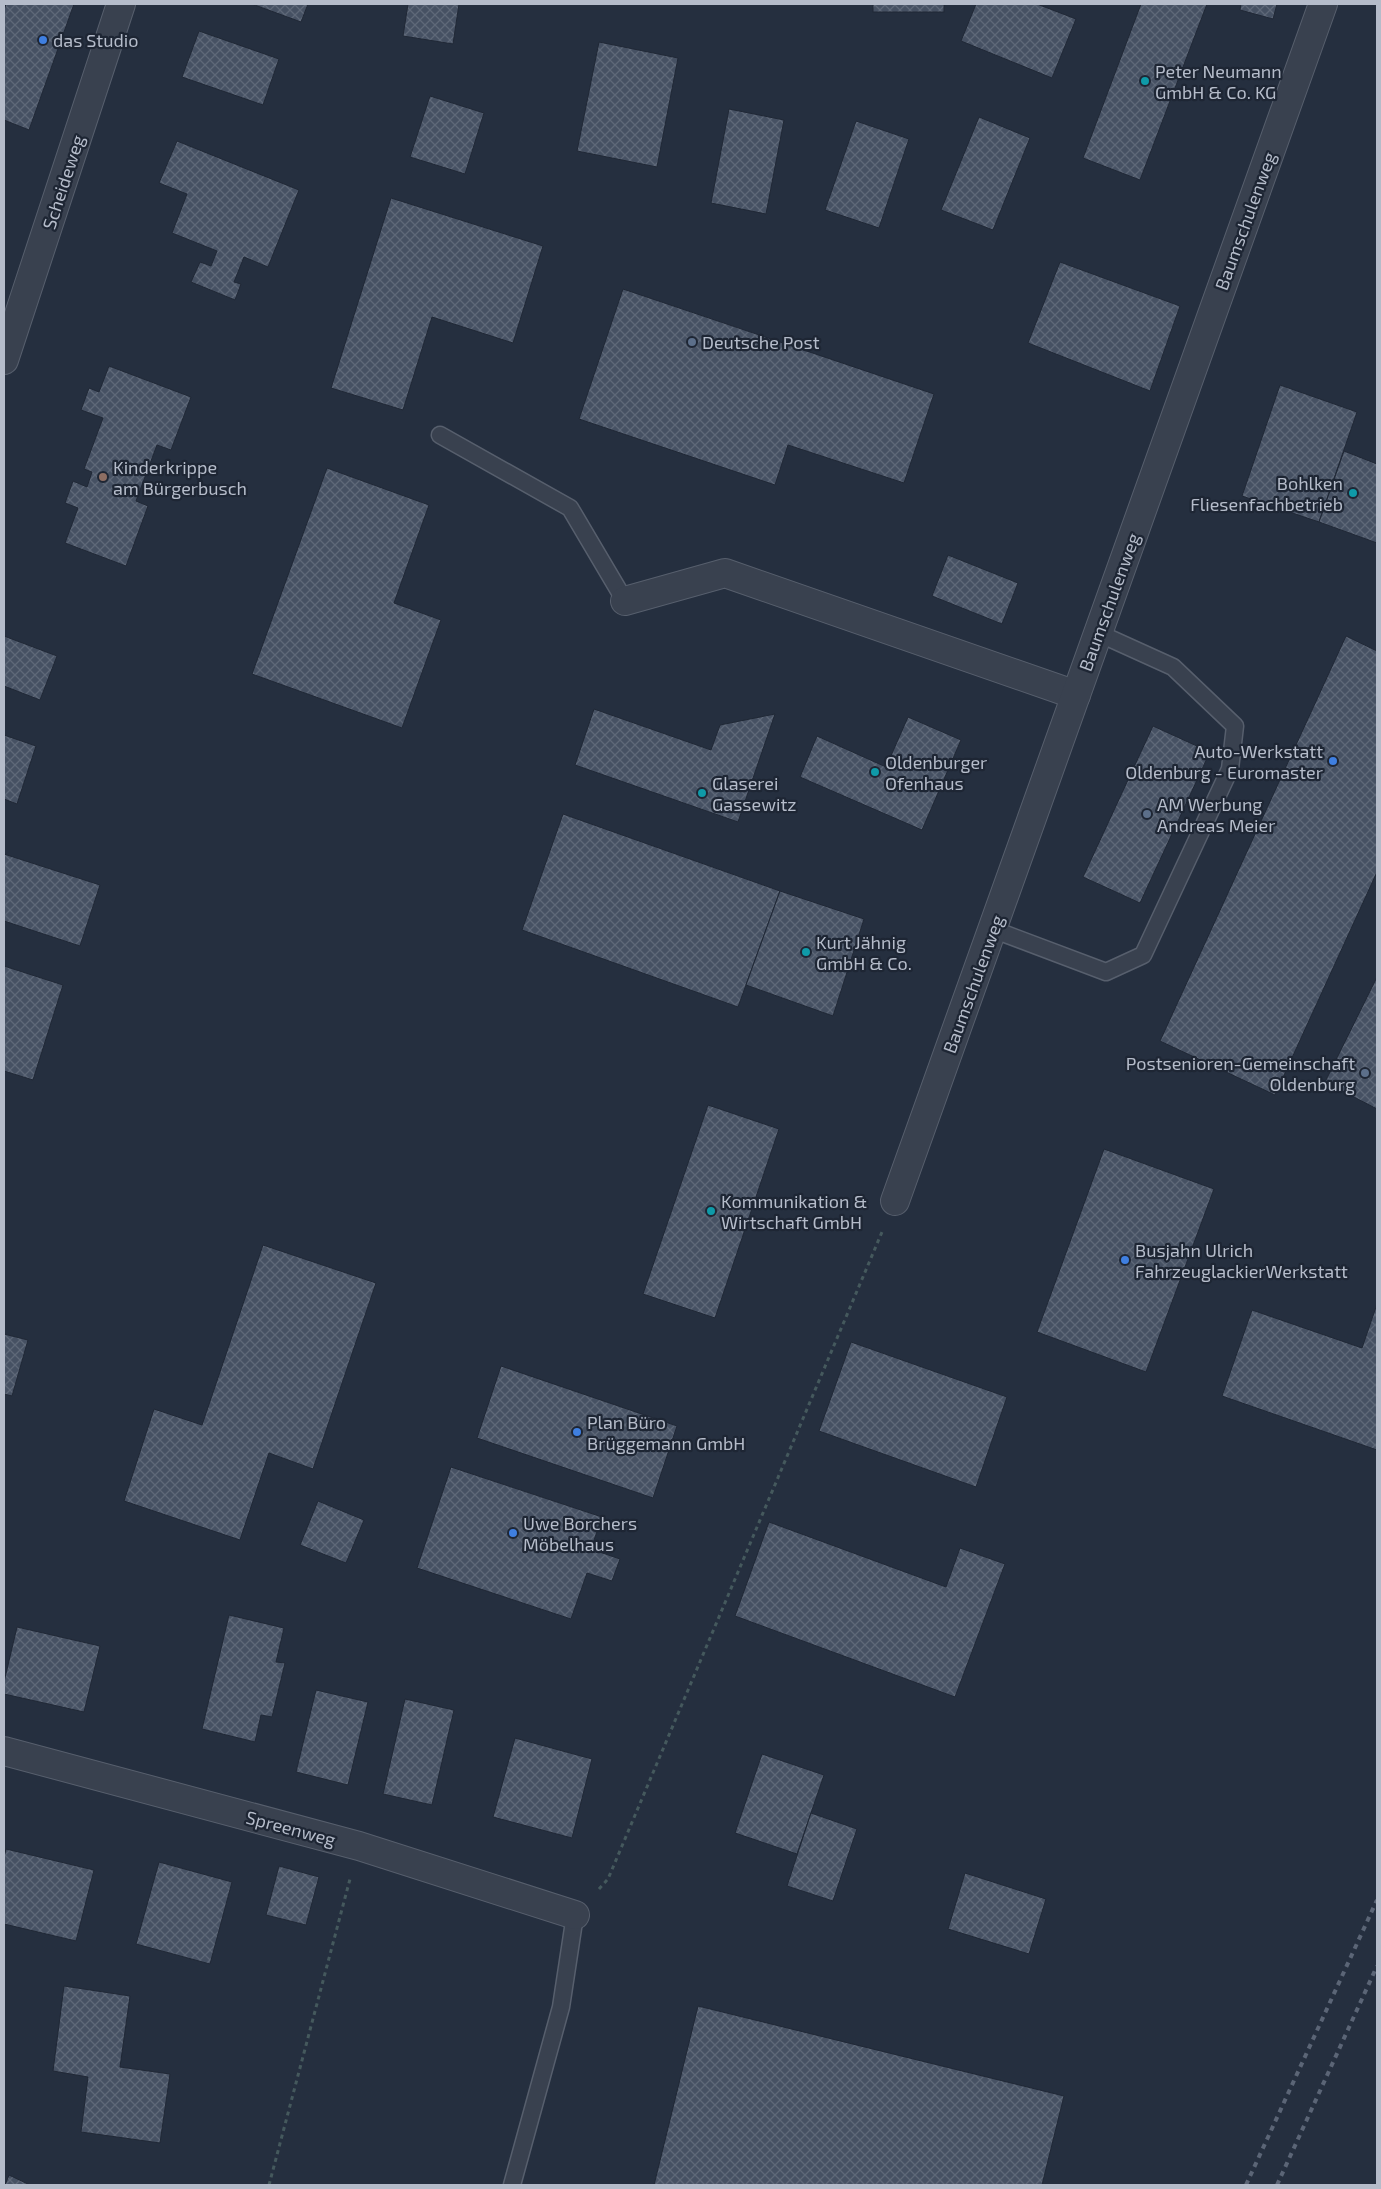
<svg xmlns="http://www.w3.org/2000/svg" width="1381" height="2189" viewBox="0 0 1381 2189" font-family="'Exo 2',sans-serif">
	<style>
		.building { fill: url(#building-cross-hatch); stroke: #202836 }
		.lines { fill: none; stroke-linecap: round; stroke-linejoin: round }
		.lane-casing { stroke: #575f6d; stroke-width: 19 }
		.street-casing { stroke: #575f6d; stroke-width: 30 }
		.path { stroke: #45595d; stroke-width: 3; stroke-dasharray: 4 4; stroke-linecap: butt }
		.lane { stroke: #39414f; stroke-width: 16 }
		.street { stroke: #39414f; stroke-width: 28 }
		.rail { stroke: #5b6576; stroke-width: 4; stroke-dasharray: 5 5; stroke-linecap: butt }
		.shop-dot { fill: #3f7fe0; stroke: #1e2634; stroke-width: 2 }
		.culture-dot { fill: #0f9aa8; stroke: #1e2634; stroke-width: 2 }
		.service-dot { fill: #5c6f8a; stroke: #1e2634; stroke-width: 2 }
		.education-dot { fill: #8d6e63; stroke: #1e2634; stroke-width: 2 }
		.labels { text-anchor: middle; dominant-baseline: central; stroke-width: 4.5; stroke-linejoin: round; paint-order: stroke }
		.poi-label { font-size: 18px; fill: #b5bcca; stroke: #1e2634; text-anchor: start }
		.street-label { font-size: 18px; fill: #b5bcca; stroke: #1e2634 }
	</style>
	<defs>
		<pattern id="building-cross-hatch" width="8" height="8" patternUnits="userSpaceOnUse" patternTransform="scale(1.25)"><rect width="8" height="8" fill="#465163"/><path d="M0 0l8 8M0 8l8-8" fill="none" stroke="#5e6878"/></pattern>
	</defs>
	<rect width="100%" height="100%" fill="#252f3f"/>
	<!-- building -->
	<g class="building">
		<polygon points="6,4 74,4 29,130 4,120 4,10"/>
		<polygon points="252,4 308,4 301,22"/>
		<polygon points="408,4 459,4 453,44 403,36"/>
		<rect x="873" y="4" width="71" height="8"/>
		<polygon points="976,4 1037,4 1076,19 1052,78 961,41"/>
		<polygon points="1141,4 1207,4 1140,180 1083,158"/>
		<polygon points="1241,4 1277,4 1273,19 1240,10"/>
		<polygon points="199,31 279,59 263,105 182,77"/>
		<polygon points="599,42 678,58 657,167 577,151"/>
		<polygon points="430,96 484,113 465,174 410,157"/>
		<polygon points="729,109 784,120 766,214 711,203"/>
		<polygon points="979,117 1030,138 993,230 941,210"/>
		<polygon points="856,121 909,139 879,228 825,210"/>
		<polygon points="177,141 299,190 268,267 244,257 234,282 241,284 235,300 191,282 200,262 211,266 217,251 172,233 187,194 159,183"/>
		<polygon points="391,198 543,246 513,343 432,317 403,410 331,388"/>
		<polygon points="1060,262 1180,306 1150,391 1028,343"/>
		<polygon points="623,289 934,394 904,483 788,445 775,485 579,419"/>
		<polygon points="109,366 191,397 171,450 157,445 136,501 148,506 126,566 65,543 78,508 65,503 73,481 87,487 92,472 84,469 103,418 81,410 89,388 99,392"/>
		<polygon points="1280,385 1357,412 1319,522 1242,496"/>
		<polygon points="1344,451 1377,464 1377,543 1319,522"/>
		<polygon points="327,468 429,505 394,603 441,620 402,728 252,674"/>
		<polygon points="948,555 1018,583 1002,624 932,596"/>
		<polygon points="4,636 57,656 40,700 4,686"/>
		<polygon points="1346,636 1377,651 1377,872 1275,1095 1160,1041"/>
		<polygon points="594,709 711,750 720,725 775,714 738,822 575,765"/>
		<polygon points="908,717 961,740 922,830 800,777 817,736 886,767"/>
		<polygon points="1153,726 1210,752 1140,903 1083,877"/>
		<polygon points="4,735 36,746 17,804 4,799"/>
		<polygon points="563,814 780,891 738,1007 522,930"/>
		<polygon points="4,854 100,885 80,946 4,921"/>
		<polygon points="780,891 864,919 833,1016 746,985"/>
		<polygon points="4,966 63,985 33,1080 4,1071"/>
		<polygon points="1377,977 1377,1109 1325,1082"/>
		<polygon points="708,1105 779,1129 715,1318 643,1294"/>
		<polygon points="1104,1149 1214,1189 1146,1372 1037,1332"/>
		<polygon points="263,1245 376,1283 313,1469 269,1453 240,1540 124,1501 154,1409 202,1425"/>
		<polygon points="1377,1304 1377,1450 1222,1396 1252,1310 1362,1348"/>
		<polygon points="4,1334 28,1340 12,1396 4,1394"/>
		<polygon points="851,1342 1007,1397 976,1487 819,1431"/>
		<polygon points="501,1366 677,1426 653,1498 477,1438"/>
		<polygon points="451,1467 602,1517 591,1549 620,1559 612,1581 587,1573 571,1619 417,1568"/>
		<polygon points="318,1501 364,1520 346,1563 300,1545"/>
		<polygon points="769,1522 946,1587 960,1548 1005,1564 955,1697 735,1616"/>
		<polygon points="229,1615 284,1628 276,1662 285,1663 272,1717 261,1715 255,1742 202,1729"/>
		<polygon points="17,1627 100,1646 84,1712 4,1694 4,1682"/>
		<polygon points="316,1690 368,1702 348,1785 296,1772"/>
		<polygon points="405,1699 454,1710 432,1805 383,1794"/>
		<polygon points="515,1738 592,1759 572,1838 493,1817"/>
		<polygon points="762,1754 824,1775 797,1854 735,1833"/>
		<polygon points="811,1813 857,1829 833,1901 787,1886"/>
		<polygon points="6,1849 94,1870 76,1941 4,1924 4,1857"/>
		<polygon points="159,1862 232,1882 210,1964 136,1944"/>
		<polygon points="279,1866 319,1877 306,1925 266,1915"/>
		<polygon points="965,1873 1046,1899 1029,1954 948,1929"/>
		<polygon points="64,1986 130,1996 120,2067 170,2074 160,2143 81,2132 88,2077 53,2071"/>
		<polygon points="698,2006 1064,2096 1042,2185 654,2185"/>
		<polygon points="9,2175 30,2185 5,2185"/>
	</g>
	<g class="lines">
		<!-- lane casing -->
		<g class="lane-casing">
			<g id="lane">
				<polyline points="440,435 570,508 625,601"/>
				<polyline points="992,929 1106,972 1143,955 1230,769 1235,726 1173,667 1098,633"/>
				<polyline points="512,2185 561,2007 575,1915"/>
			</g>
		</g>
		<!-- street casing -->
		<g class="street-casing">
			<g id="street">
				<polyline points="4,360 121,4"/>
				<polyline points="625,601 725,573 1076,695"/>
				<polyline points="895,1201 1323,4"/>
				<polyline points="4,1751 359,1846 575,1915"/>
			</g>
		</g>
		<!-- path -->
		<g class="path">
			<polyline points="599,1889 608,1879 882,1232"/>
			<polyline points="269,2185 350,1879"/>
		</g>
		<!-- lane -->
		<use href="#lane" class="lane"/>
		<!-- street -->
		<use href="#street" class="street"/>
		<!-- rail -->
		<g class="rail">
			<polyline points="1246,2185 1377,1900"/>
			<polyline points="1277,2185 1377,1966"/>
		</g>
	</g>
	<!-- markers -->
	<g class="shop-dot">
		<circle cx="43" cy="40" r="5"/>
		<circle cx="1333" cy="761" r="5"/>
		<circle cx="1125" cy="1260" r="5"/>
		<circle cx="577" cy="1432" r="5"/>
		<circle cx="513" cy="1533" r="5"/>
	</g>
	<g class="culture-dot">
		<circle cx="1145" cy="81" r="5"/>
		<circle cx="1353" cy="493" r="5"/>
		<circle cx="875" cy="772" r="5"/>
		<circle cx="702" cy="793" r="5"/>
		<circle cx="806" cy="952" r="5"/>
		<circle cx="711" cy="1211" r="5"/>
	</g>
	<g class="service-dot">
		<circle cx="692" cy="342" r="5"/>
		<circle cx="1147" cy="814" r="5"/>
		<circle cx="1365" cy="1073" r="5"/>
	</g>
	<circle class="education-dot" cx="103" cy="477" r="5"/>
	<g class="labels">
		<!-- poi labels -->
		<g class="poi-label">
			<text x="53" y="40">das Studio</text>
			<text x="1155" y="71">Peter Neumann<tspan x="1155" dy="21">GmbH &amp; Co. KG</tspan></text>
			<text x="702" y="342">Deutsche Post</text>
			<text x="113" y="467">Kinderkrippe<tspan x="113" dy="21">am Bürgerbusch</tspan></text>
			<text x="1343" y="483" text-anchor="end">Bohlken<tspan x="1343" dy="21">Fliesenfachbetrieb</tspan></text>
			<text x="1323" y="751" text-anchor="end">Auto-Werkstatt<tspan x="1323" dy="21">Oldenburg - Euromaster</tspan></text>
			<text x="885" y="762">Oldenburger<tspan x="885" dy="21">Ofenhaus</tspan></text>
			<text x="712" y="783">Glaserei<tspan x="712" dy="21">Gassewitz</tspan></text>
			<text x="1157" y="804">AM Werbung<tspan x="1157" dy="21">Andreas Meier</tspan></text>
			<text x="816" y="942">Kurt Jähnig<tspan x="816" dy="21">GmbH &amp; Co.</tspan></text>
			<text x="1355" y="1063" text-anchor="end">Postsenioren-Gemeinschaft<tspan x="1355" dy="21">Oldenburg</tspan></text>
			<text x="721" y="1201">Kommunikation &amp;<tspan x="721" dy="21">Wirtschaft GmbH</tspan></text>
			<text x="1135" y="1250">Busjahn Ulrich<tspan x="1135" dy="21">FahrzeuglackierWerkstatt</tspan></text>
			<text x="587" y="1422">Plan Büro<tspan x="587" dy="21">Brüggemann GmbH</tspan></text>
			<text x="523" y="1523">Uwe Borchers<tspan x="523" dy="21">Möbelhaus</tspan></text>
		</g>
		<!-- street labels -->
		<g class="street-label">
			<text transform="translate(63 182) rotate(-72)">Scheideweg</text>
			<text transform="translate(1245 221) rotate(-70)">Baumschulenweg</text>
			<text transform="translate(1109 602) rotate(-70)">Baumschulenweg</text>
			<text transform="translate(973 984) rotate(-70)">Baumschulenweg</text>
			<text transform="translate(291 1828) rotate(15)">Spreenweg</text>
		</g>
	</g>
	<!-- border -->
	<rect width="1381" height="2189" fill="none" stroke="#b5bcca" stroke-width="10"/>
</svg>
